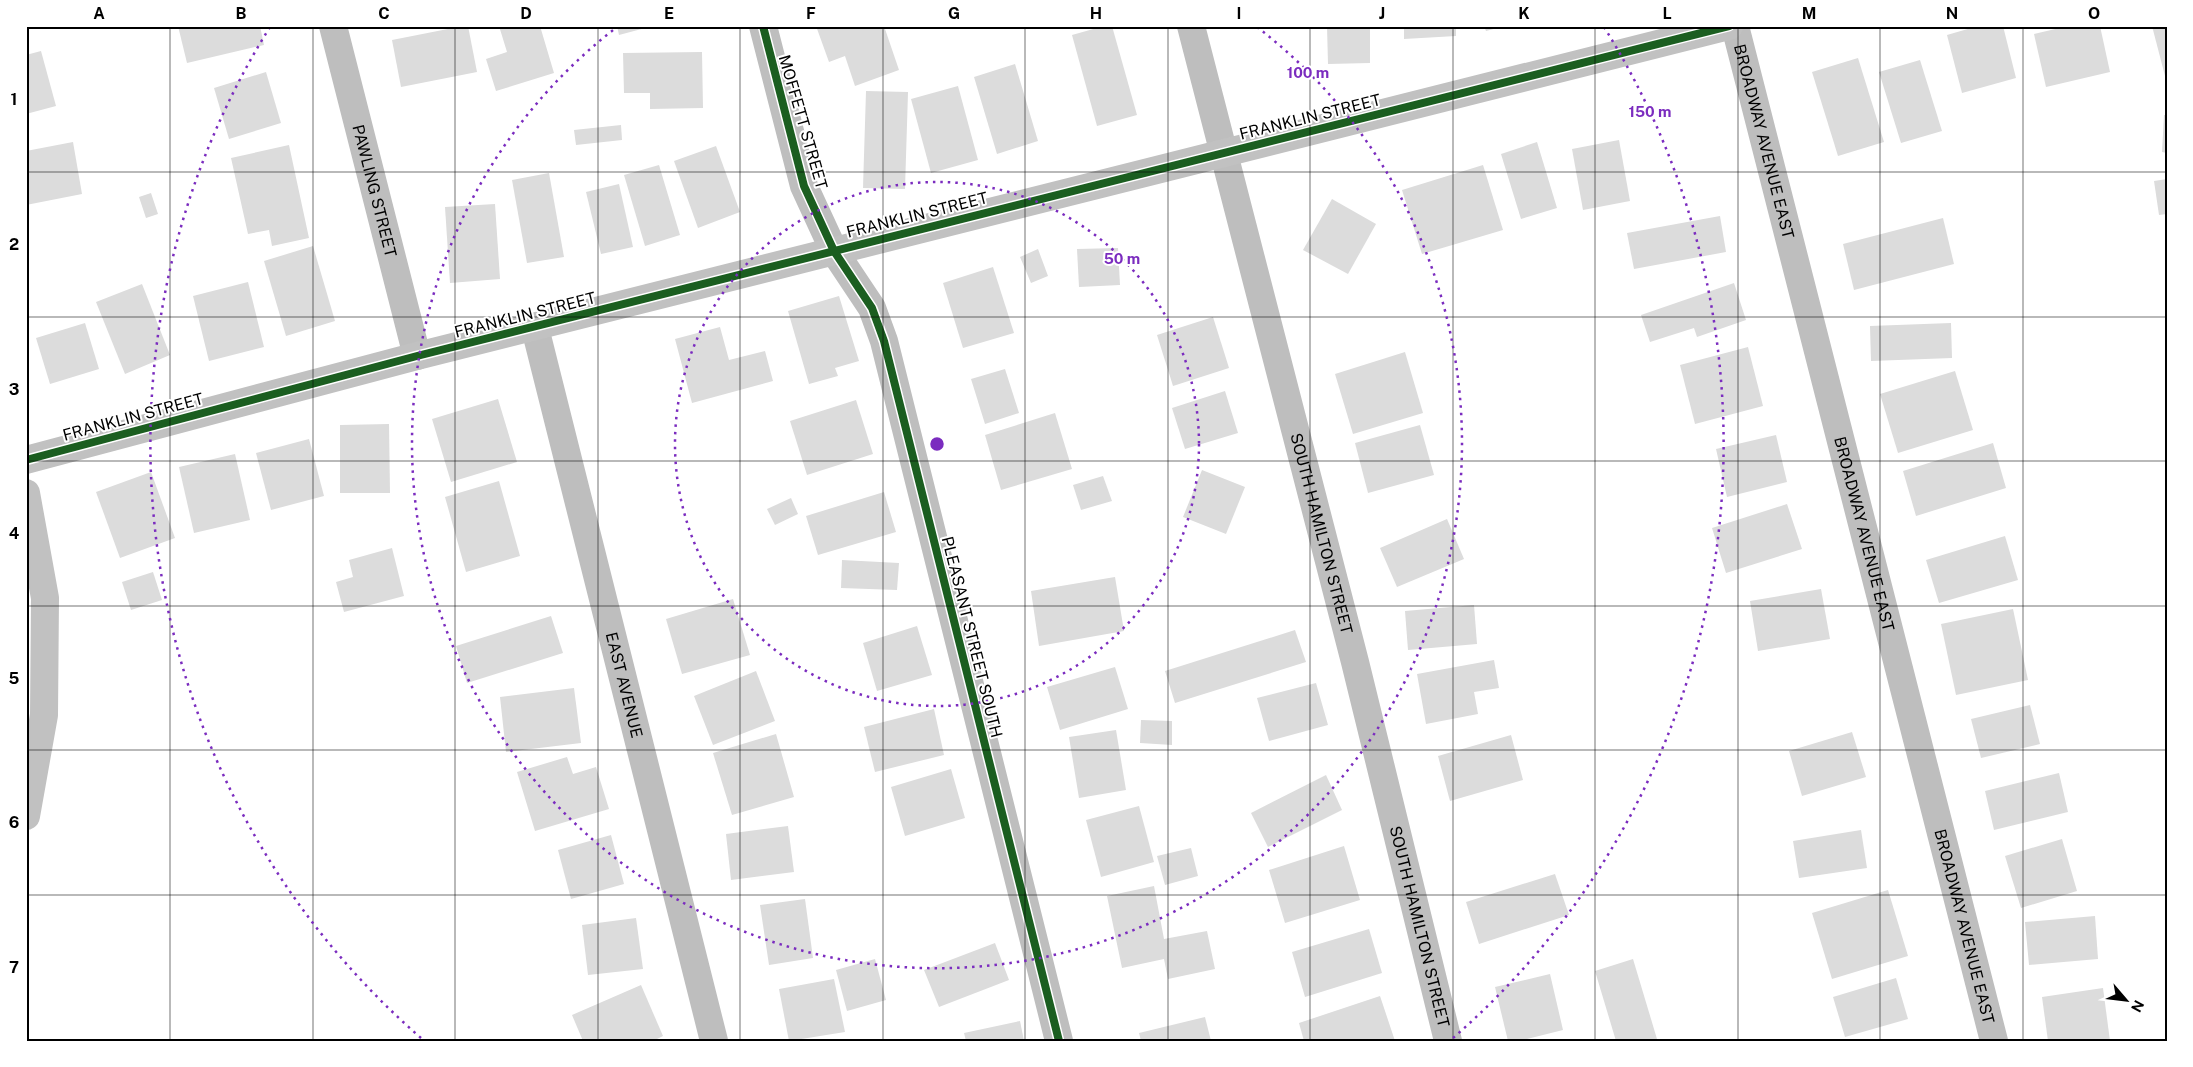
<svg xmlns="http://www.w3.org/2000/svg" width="2193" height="1067" viewBox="0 0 2193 1067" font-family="'Public Sans',sans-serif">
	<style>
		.building { fill: #dcdcdc }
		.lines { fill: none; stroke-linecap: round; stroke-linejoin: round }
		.street { stroke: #bebebe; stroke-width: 28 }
		.secondary { stroke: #c1c1c1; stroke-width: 28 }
		.cycleway-casing { stroke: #fff; stroke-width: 11 }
		.cycleway { stroke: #1b5e20; stroke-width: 8 }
		.grid { fill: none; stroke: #000; stroke-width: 1; stroke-opacity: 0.55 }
		.ring { fill: none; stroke: #7b2cbf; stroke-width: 2.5; stroke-dasharray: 2.5 5 }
		.labels { text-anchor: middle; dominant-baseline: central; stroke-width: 4; stroke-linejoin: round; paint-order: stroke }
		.street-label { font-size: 16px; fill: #000; stroke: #fff }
		.centre { fill: #7b2cbf; stroke: #fff; stroke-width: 2.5 }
		.ring-label { font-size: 15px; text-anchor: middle; font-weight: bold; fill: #7b2cbf; stroke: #fff; stroke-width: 4; stroke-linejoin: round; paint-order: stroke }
		.neatline { fill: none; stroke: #000; stroke-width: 2 }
		.grid-label { font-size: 16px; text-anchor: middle; font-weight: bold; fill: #000 }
	</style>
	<rect width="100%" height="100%" fill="#fff"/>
	<!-- building -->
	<g class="building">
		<polygon points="178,26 260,26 264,45 187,63"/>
		<polygon points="463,26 468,26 477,72 401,87 392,40"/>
		<polygon points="499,26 540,26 554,73 496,91 486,59 507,52"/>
		<polygon points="617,26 649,26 649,27 619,35"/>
		<polygon points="816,26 884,26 899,70 855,86 845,56 829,62"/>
		<polygon points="1104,26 1112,26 1137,115 1097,126 1072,35"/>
		<polygon points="1327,26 1370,26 1370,63 1328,64"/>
		<polygon points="1404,26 1456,26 1456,36 1404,39"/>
		<polygon points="1484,26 1501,26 1501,27 1486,31"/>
		<polygon points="1978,26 2003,26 2016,78 1962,93 1947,35"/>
		<polygon points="2068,26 2100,26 2110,72 2046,87 2034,34"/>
		<polygon points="2152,26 2167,26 2167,76 2165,76"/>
		<polygon points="41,51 56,106 26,114 26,55"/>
		<polygon points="702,52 703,108 650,109 650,93 624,93 623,53"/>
		<polygon points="1858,58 1884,142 1838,156 1812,72"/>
		<polygon points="1920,60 1942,131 1901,143 1879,72"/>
		<polygon points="1015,64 1038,141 997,154 974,77"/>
		<polygon points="266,72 281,123 229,139 214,88"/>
		<polygon points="958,86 978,160 931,173 911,99"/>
		<polygon points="866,91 908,92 905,189 863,188"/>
		<polygon points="2164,115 2167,115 2167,153 2162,152"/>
		<polygon points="621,125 622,140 576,145 574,130"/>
		<polygon points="1619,140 1630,201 1583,210 1572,149"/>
		<polygon points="73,142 82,194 26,205 26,151"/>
		<polygon points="1537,142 1557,208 1521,219 1501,154"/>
		<polygon points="289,145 309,238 272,246 269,230 248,234 231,158"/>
		<polygon points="716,146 740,212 698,228 674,161"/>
		<polygon points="659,165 680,235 645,246 624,175"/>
		<polygon points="1483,165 1503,230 1422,254 1402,190"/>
		<polygon points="549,173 564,257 527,263 512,180"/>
		<polygon points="2167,179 2167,214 2159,215 2154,181"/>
		<polygon points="619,184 633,247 601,254 586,192"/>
		<polygon points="151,193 158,214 146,218 139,197"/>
		<polygon points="1332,199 1376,224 1348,274 1303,250"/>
		<polygon points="495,204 500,279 450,283 445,207"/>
		<polygon points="1720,216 1726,252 1634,269 1627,233"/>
		<polygon points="1943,218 1954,264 1854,290 1843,244"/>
		<polygon points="313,246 335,321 286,336 264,261"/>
		<polygon points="1118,248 1120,285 1079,287 1077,249"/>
		<polygon points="1038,249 1048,276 1031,283 1020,257"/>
		<polygon points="993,267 1014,333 963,348 943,283"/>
		<polygon points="248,282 264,347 209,361 193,296"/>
		<polygon points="1734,283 1746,320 1697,337 1694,328 1650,342 1641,315"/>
		<polygon points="142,284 170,355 125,374 96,302"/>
		<polygon points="839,296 859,361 835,368 838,376 809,384 788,311"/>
		<polygon points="1213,317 1229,368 1173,386 1157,335"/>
		<polygon points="85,323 99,369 50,384 36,338"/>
		<polygon points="1951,323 1952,358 1871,361 1870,326"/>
		<polygon points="720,327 729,360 765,351 773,381 692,403 675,339"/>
		<polygon points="1748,347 1763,406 1695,424 1680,365"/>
		<polygon points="1405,352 1423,413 1353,434 1335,374"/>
		<polygon points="1005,369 1019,413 985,424 971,379"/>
		<polygon points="1955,371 1973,430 1898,453 1880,394"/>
		<polygon points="1225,391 1238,433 1185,449 1172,408"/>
		<polygon points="498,399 517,462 451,482 432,419"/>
		<polygon points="856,400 873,454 807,475 790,421"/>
		<polygon points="1055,413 1072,469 1001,490 985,435"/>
		<polygon points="389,424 390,493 340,493 340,425"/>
		<polygon points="1420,425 1434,475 1368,493 1355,443"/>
		<polygon points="1776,435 1787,482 1727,497 1716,449"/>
		<polygon points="309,439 324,496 271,510 256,453"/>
		<polygon points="1993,443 2006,488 1916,516 1903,471"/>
		<polygon points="235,454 250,520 194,533 179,467"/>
		<polygon points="1202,470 1245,487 1226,534 1183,517"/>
		<polygon points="151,472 175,538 120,558 96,492"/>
		<polygon points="1103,476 1112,501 1081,510 1073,485"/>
		<polygon points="499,481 520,556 466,572 445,497"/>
		<polygon points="884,492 896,532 818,555 806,516"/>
		<polygon points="791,498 798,514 775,525 767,509"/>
		<polygon points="1787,504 1802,549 1726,573 1712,528"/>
		<polygon points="1447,519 1464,559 1397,587 1380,548"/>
		<polygon points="2005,536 2018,580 1939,603 1926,560"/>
		<polygon points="392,548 404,596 344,612 336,582 353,577 349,560"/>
		<polygon points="842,560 899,563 897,590 841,588"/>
		<polygon points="153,572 162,600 131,610 122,582"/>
		<polygon points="1115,577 1124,631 1039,646 1031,591"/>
		<polygon points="1821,589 1830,639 1758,651 1750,601"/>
		<polygon points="733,599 750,655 682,674 666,619"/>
		<polygon points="1474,605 1477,644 1408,650 1405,611"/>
		<polygon points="2013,609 2028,680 1956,695 1941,624"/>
		<polygon points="551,616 563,653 467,683 456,646"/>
		<polygon points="917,626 932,675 877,691 863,643"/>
		<polygon points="1295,630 1306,662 1175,703 1165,671"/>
		<polygon points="1494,660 1499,688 1474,692 1478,714 1426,724 1417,674"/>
		<polygon points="1115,667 1128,709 1060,730 1047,687"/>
		<polygon points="756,671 775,721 713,745 694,696"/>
		<polygon points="1316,683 1328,725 1269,741 1257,698"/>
		<polygon points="574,688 581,743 506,752 500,697"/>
		<polygon points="2030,705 2040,744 1981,758 1971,719"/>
		<polygon points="934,709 944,755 875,772 864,727"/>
		<polygon points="1141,720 1172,721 1172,745 1140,743"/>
		<polygon points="1116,730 1126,790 1079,798 1069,737"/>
		<polygon points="1852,732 1866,777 1802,796 1789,751"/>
		<polygon points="776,734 794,797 732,815 713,753"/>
		<polygon points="1511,735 1523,780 1450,801 1438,756"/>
		<polygon points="567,757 573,774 596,767 609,809 535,831 517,772"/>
		<polygon points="951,769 965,818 905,836 891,787"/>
		<polygon points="2059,773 2068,812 1994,830 1985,791"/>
		<polygon points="1326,775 1342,810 1268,847 1251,813"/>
		<polygon points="1139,806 1154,862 1101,877 1086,820"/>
		<polygon points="788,826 794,872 731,880 726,834"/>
		<polygon points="1861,830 1867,868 1799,878 1793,841"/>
		<polygon points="611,835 624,884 571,899 558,850"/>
		<polygon points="2062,839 2077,891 2021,908 2005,856"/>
		<polygon points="1344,846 1360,900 1285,923 1269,870"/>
		<polygon points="1191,848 1198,876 1165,885 1157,856"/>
		<polygon points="1555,874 1569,915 1479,944 1466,902"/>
		<polygon points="1154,886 1164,939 1207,931 1215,969 1168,979 1164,959 1122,968 1107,896"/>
		<polygon points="1888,890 1908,956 1832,979 1812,913"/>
		<polygon points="805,899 813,958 769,965 760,905"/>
		<polygon points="2095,916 2098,959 2029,965 2025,922"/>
		<polygon points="636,918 643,969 588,975 582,925"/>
		<polygon points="1369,929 1382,973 1305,997 1292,952"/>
		<polygon points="995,943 1009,980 939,1007 924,970"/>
		<polygon points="875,959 886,1000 847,1011 836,970"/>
		<polygon points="1633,959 1657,1039 1650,1041 1616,1041 1595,971"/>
		<polygon points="1550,974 1563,1030 1519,1041 1508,1041 1495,987"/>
		<polygon points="1896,978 1908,1019 1845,1037 1833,997"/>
		<polygon points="834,979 845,1032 789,1041 779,989"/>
		<polygon points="641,985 663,1036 653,1041 583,1041 572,1015"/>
		<polygon points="2103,988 2110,1041 2048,1041 2042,997"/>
		<polygon points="1380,996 1395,1041 1304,1041 1299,1023"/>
		<polygon points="1205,1017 1211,1041 1141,1041 1139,1033"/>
		<polygon points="1020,1021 1024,1041 966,1041 964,1033"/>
	</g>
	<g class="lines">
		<!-- street -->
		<g class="street">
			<path id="s1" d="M333,26L417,356"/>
			<polyline points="763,26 804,186 834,251 872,308 884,341 1059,1041"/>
			<path id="s2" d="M1191,26L1355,662L1448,1041"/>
			<path id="s3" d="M1735,26L1994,1041"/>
			<path id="s4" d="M535,328L714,1041"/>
		</g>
		<!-- secondary -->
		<g class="secondary">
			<polyline points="26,460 417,356 1729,26"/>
			<polyline points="26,493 45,598 44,715 26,816"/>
		</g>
		<!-- cycleway casing -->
		<g class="cycleway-casing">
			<g id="cycleway">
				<polyline points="763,26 804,186 834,251 872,308 884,341 1059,1041"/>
				<polyline points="26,460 417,356 1729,26"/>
			</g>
		</g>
		<!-- cycleway -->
		<use href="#cycleway" class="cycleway"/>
	</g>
	<!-- grid -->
	<path class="grid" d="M170,26V1041M313,26V1041M455,26V1041M598,26V1041M740,26V1041M883,26V1041M1025,26V1041M1168,26V1041M1310,26V1041M1453,26V1041M1595,26V1041M1738,26V1041M1880,26V1041M2023,26V1041M26,172H2167M26,317H2167M26,461H2167M26,606H2167M26,750H2167M26,895H2167"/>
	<!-- distance rings -->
	<g class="ring">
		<circle cx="937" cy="444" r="262"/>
		<path d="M1257 27A525 525 0 1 1 617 27"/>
		<path d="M421 1038A787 787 0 0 1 270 27M1604 27A787 787 0 0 1 1453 1038"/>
	</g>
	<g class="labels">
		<!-- street labels -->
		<g class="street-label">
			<text transform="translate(1310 117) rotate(-14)">FRANKLIN STREET</text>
			<text transform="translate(803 122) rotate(74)">MOFFETT STREET</text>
			<text stroke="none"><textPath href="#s3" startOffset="119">BROADWAY AVENUE EAST</textPath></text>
			<text stroke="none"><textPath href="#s1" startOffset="170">PAWLING STREET</textPath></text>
			<text transform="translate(917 215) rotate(-14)">FRANKLIN STREET</text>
			<text transform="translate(525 315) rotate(-14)">FRANKLIN STREET</text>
			<text transform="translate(133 417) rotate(-15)">FRANKLIN STREET</text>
			<text stroke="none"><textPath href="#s2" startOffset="524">SOUTH HAMILTON STREET</textPath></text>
			<text stroke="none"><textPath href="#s3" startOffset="524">BROADWAY AVENUE EAST</textPath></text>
			<text transform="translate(972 637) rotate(76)">PLEASANT STREET SOUTH</text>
			<text stroke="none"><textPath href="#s4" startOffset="368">EAST AVENUE</textPath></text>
			<text stroke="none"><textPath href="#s2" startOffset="929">SOUTH HAMILTON STREET</textPath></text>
			<text stroke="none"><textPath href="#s3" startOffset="929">BROADWAY AVENUE EAST</textPath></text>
		</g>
	</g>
	<circle cx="937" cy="444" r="8" class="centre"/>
	<g class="ring-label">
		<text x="1308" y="78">100 m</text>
		<text x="1650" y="117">150 m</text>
		<text x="1122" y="264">50 m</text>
	</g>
	<!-- border -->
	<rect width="2193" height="1067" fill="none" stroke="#ffffff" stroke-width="55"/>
	<!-- north arrow -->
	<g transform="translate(2126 1000) rotate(118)" stroke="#ffffff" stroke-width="4" paint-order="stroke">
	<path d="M0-4L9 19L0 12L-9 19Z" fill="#000000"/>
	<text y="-8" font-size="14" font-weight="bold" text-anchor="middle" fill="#000000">N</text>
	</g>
	<rect x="28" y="28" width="2138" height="1012" class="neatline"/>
	<g class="grid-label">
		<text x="99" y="19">A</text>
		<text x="241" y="19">B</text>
		<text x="384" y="19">C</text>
		<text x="526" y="19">D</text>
		<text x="669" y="19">E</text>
		<text x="811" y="19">F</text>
		<text x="954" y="19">G</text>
		<text x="1096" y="19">H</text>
		<text x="1239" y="19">I</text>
		<text x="1382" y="19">J</text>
		<text x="1524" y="19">K</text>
		<text x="1667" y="19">L</text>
		<text x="1809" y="19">M</text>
		<text x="1952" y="19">N</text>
		<text x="2094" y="19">O</text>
		<text x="14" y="105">1</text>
		<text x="14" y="250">2</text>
		<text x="14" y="395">3</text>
		<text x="14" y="539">4</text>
		<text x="14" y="684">5</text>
		<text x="14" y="828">6</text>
		<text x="14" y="973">7</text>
	</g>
</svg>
